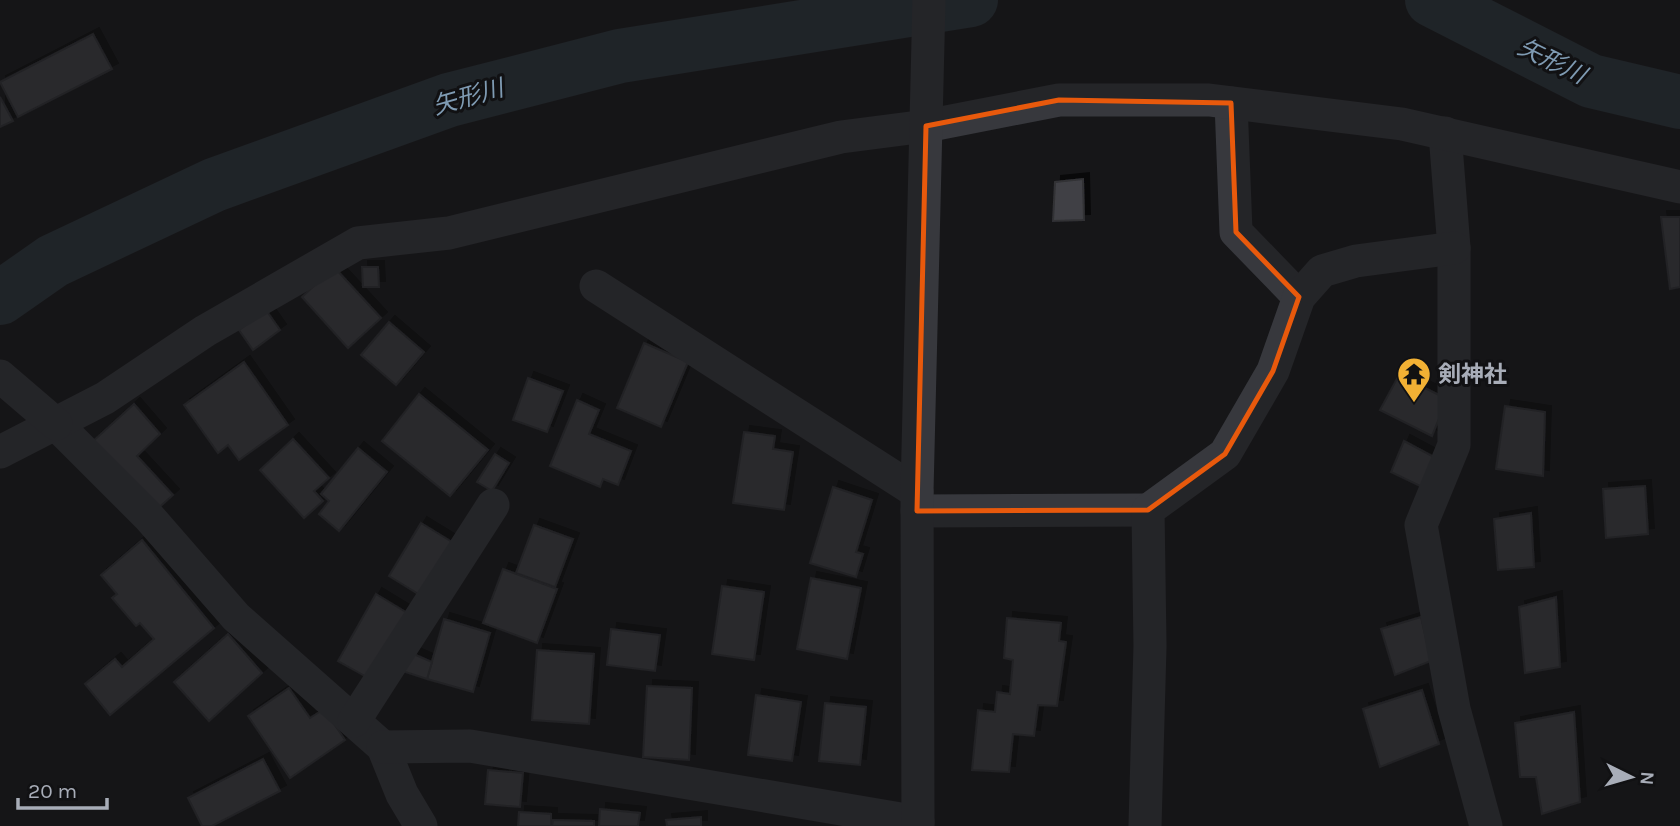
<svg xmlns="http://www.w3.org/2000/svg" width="1680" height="826" viewBox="0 0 1680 826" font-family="Karla,'Noto Sans JP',sans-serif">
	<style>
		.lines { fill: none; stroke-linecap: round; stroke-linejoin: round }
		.river { stroke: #2c353c; stroke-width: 54 }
		.building { fill: #404145; stroke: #303034; stroke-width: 2; filter: url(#shadow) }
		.minor { stroke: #37383d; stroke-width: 33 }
		.minor-bridge { stroke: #37383d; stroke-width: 33 }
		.marked { fill: none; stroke: #e8590c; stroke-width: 5; stroke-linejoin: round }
		.labels { text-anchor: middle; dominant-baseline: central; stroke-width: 6; stroke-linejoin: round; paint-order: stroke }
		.poi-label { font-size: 23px; font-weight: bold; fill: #a8adb8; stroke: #111113; text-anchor: start }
		.water-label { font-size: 24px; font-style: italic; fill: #7f9bb3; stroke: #111113 }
	</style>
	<defs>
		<filter id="shadow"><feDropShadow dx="6" dy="-6" stdDeviation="0" flood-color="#0009"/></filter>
	</defs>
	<rect width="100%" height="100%" fill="#161618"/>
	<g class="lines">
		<!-- river -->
		<g class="river">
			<polyline points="1432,0 1591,81 1680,102"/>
			<polyline points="0,298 53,261 214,185 449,100 620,56 971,0"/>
		</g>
	</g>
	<!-- building -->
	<g class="building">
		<polygon points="93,34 112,69 18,117 0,82"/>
		<polygon points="0,97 13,121 0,127"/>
		<polygon points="1083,179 1084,220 1053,221 1055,182"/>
		<polygon points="1661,217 1680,217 1680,287 1670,289"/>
		<polygon points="334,267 381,318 348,348 302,297"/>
		<polygon points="362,267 378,267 379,287 363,287"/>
		<polygon points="266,310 280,330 253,350 239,330"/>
		<polygon points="389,322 424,352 396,385 361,355"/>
		<polygon points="644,343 688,362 661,427 617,408"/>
		<polygon points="244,362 288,425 239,460 228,445 218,453 184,405"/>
		<polygon points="1399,375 1447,399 1432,436 1380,410"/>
		<polygon points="528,378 563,391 547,432 513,420"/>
		<polygon points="419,394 488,450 450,496 382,441"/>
		<polygon points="577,400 599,410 589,434 631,451 618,485 603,479 600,487 550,466"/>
		<polygon points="134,404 160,434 137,456 173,495 155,511 92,442"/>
		<polygon points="1505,406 1545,412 1543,476 1496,469"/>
		<polygon points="744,432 775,436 773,449 793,452 784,510 733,503"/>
		<polygon points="293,439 329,478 314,491 323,501 304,518 260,470"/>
		<polygon points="1404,441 1434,457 1422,487 1391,472"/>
		<polygon points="358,448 387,472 339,531 319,514 329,501 321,494"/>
		<polygon points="495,454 509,463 492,491 477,482"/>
		<polygon points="1645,486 1648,534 1606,538 1603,489"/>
		<polygon points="833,487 872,500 856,552 863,554 856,577 810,563"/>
		<polygon points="1531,513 1534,567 1498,570 1494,519"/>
		<polygon points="421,523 452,542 420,595 389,576"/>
		<polygon points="534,525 573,539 555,587 516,573"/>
		<polygon points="142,540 214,628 110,715 85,684 115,659 122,667 154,639 140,623 136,626 112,598 117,594 101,575"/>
		<polygon points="503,569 557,589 537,643 483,623"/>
		<polygon points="811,578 861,588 847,659 797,649"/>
		<polygon points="722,586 764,592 754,660 712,654"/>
		<polygon points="376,594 409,614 372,680 338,661"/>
		<polygon points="1556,597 1560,667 1525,673 1519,607"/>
		<polygon points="1421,617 1431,661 1395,675 1381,629"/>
		<polygon points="1007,618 1061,623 1059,641 1066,642 1057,706 1038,705 1034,736 1013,734 1009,772 972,770 978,710 995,712 997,692 1010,694 1013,660 1004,658"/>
		<polygon points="444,619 490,633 473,692 427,679"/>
		<polygon points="611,629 660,635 655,671 607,665"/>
		<polygon points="228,634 262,673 209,721 174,682"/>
		<polygon points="537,650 594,654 589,724 532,720"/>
		<polygon points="409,652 432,662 427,679 399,670"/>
		<polygon points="647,686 692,688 689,760 643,757"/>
		<polygon points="289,688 310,718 324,709 345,740 290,778 248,716"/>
		<polygon points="1422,690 1439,744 1380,767 1363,709"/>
		<polygon points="756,695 801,702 792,761 748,755"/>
		<polygon points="825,703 866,707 860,765 819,761"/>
		<polygon points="1574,712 1580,802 1542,814 1536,777 1520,777 1515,723"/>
		<polygon points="263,759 280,791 212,826 202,826 188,798"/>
		<polygon points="488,770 523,773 520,807 485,804"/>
		<polygon points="600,809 640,813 638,826 599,826"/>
		<polygon points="519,812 551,814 551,826 518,826"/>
		<polygon points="701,817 701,826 667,826 666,820"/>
		<polygon points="553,820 594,821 594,826 552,826"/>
	</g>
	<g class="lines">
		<!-- minor -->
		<g class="minor">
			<polyline points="1231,103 1236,232 1299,297"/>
			<polyline points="1445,133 1454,248 1454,445 1421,525 1454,709 1486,826"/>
			<polyline points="596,286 917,492"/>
			<polyline points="56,424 148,516 236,617 383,747 402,794 421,826"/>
			<polyline points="0,452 105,398 205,331 358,243 449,233 841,137 926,126 1059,100 1209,100 1402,124 1680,187"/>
			<polyline points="917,511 1148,510"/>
			<polyline points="354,721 493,505"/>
			<polyline points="383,747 470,746 918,822"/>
			<polyline points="918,826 917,492 929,0"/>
			<polyline points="1145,826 1150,646 1148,510 1225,454 1273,371 1299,297 1322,271 1356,261 1454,248"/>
		</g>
		<!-- minor-bridge -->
		<polyline class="minor-bridge" points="0,376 56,424"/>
	</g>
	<!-- marked area -->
	<path d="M0 0H1680V826H0ZM1059,100L1231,103L1236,232L1299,297L1273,371L1225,454L1148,510L917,511L926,126Z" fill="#161618" fill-opacity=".55" fill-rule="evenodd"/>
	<path class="marked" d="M1059,100L1231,103L1236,232L1299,297L1273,371L1225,454L1148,510L917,511L926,126Z"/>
	<!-- icons -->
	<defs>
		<g id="temple-pin" transform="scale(1.75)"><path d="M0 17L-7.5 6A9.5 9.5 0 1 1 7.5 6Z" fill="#f2b134" stroke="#111113"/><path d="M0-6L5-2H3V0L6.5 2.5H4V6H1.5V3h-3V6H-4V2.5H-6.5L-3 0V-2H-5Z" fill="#111"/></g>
	</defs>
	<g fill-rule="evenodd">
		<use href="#temple-pin" x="1414" y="374"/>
	</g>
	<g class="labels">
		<!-- poi labels -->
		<g class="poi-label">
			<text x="1438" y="374">剣神社</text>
		</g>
		<!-- water labels -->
		<g class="water-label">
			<text transform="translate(1552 61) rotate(26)">矢形川</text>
			<text transform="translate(468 97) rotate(-16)">矢形川</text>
		</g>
	</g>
	<!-- north arrow -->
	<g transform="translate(1631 777) rotate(95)" stroke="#111113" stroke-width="5" paint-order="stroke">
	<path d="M0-5L12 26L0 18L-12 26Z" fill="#a8adb8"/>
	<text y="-10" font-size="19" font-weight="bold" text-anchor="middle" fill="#a8adb8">N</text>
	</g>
	<!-- scale -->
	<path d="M18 798v10h89v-10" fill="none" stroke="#a8adb8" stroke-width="3.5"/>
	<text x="28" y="798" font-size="21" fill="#a8adb8" stroke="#111113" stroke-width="5" paint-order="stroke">20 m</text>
</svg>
